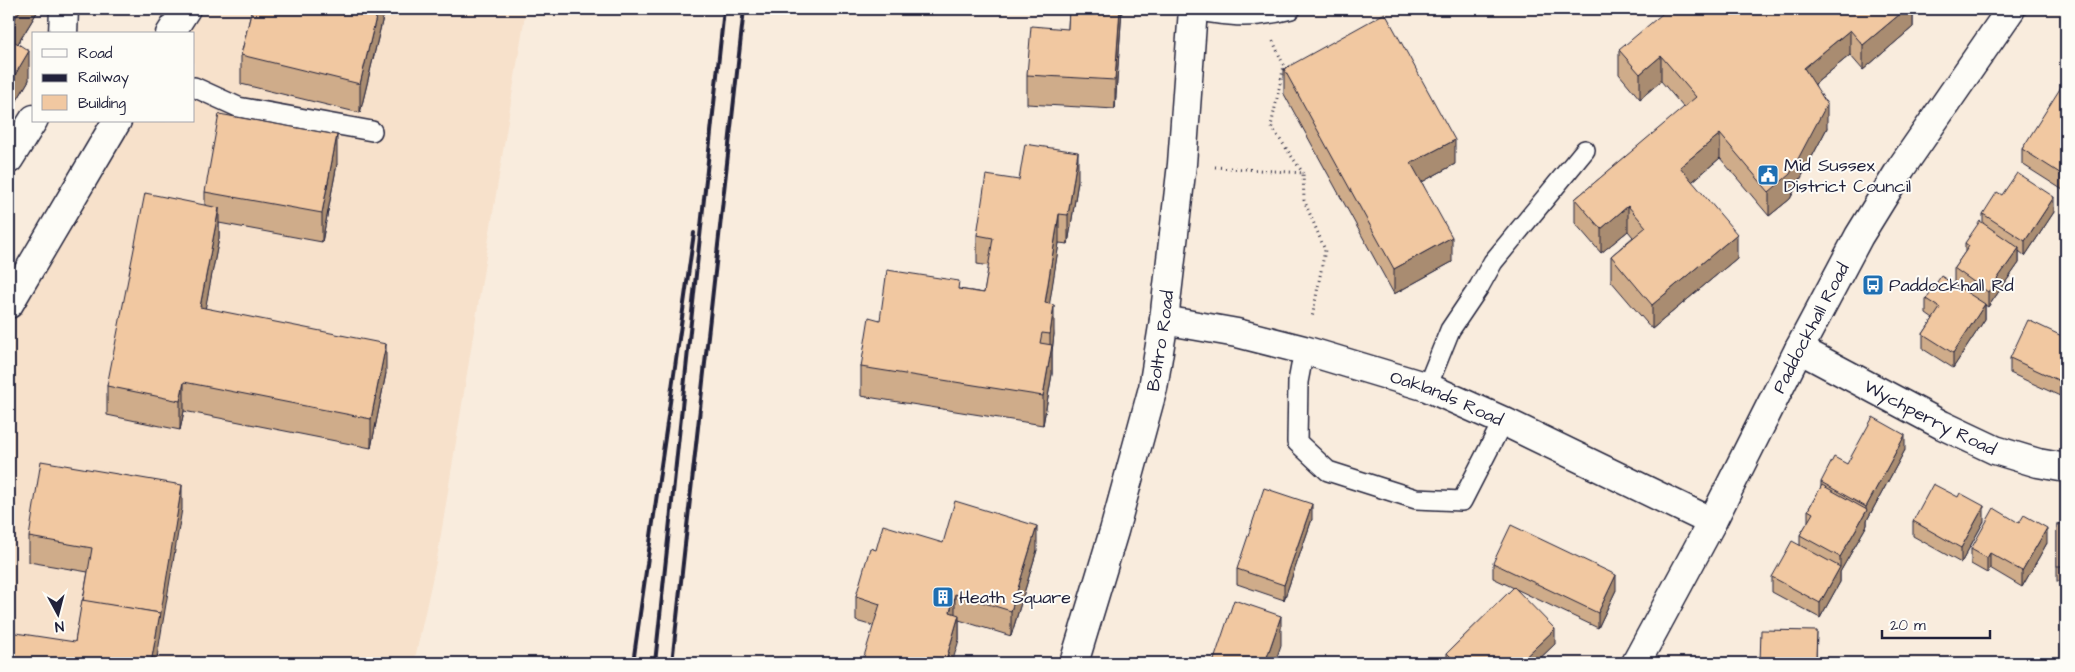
<svg xmlns="http://www.w3.org/2000/svg" width="2075" height="672" viewBox="0 0 2075 672" font-family="'Architects Daughter',sans-serif">
	<style>
		.built { fill: #f7e1cb }
		.lines { fill: none; stroke-linecap: round; stroke-linejoin: round }
		.lane-casing { stroke: #22223b; stroke-width: 22 }
		.street-casing { stroke: #22223b; stroke-width: 31 }
		.secondary-casing { stroke: #22223b; stroke-width: 31 }
		.path { stroke: #22223b; stroke-width: 3; stroke-dasharray: 1 4; stroke-linecap: butt }
		.lane { stroke: #fdfcf7; stroke-width: 19 }
		.street { stroke: #fdfcf7; stroke-width: 28 }
		.secondary { stroke: #fdfcf7; stroke-width: 28 }
		.rail { stroke: #22223b; stroke-width: 4 }
		.wall { fill: #cfac8a; stroke: #22223b }
		.shaded-wall { fill: #a98c71; stroke: #22223b }
		.building { fill: #f1c8a1; stroke: #22223b }
		.labels { text-anchor: middle; dominant-baseline: central; stroke-width: 4; stroke-linejoin: round; paint-order: stroke }
		.poi-label { font-size: 18px; fill: #22223b; stroke: #fdfcf7; text-anchor: start }
		.street-label { font-size: 18px; fill: #22223b; stroke: #fdfcf7 }
	</style>
	<rect width="100%" height="100%" fill="#f9ecdd"/>
	<filter id="ink" filterUnits="userSpaceOnUse"><feTurbulence type="fractalNoise" baseFrequency=".02" numOctaves="2"/><feDisplacementMap in="SourceGraphic" scale="10" xChannelSelector="R" yChannelSelector="G"/><feConvolveMatrix kernelMatrix="1 2 1 2 8 2 1 2 1" color-interpolation-filters="sRGB"/></filter>
	<g filter="url(#ink)">
		<!-- built -->
		<polygon class="built" points="186,9 526,9 438,553 414,663 9,663 9,304 119,121 194,121 194,34 171,34"/>
		<g class="lines">
			<!-- lane casing -->
			<g class="lane-casing">
				<g id="lane">
					<path d="M1192,10C1231,17 1253,19 1291,9"/>
					<polyline points="194,87 238,107 372,131"/>
					<polyline points="1304,350 1298,382 1297,442 1328,471 1416,499 1462,501 1503,421"/>
					<polyline points="1427,387 1450,330 1479,287 1493,262 1585,150"/>
				</g>
			</g>
			<!-- street casing -->
			<g class="street-casing">
				<g id="street">
					<polyline points="63,34 64,9"/>
					<polyline points="9,159 34,119"/>
					<path id="s1" d="M1164,320L1237,333L1304,350L1427,387L1503,421L1712,522"/>
					<path id="s2" d="M1799,349L1942,425L1995,450L2038,463L2066,468"/>
				</g>
			</g>
			<!-- secondary casing -->
			<g class="secondary-casing">
				<g id="secondary">
					<polyline points="170,34 186,9"/>
					<polyline points="9,304 117,121"/>
					<path id="s3" d="M1074,663L1114,531L1153,388L1164,320L1182,164L1193,9"/>
					<path id="s4" d="M1636,663L1712,522L1799,349L1859,236L1901,168L2011,9"/>
				</g>
			</g>
			<!-- path -->
			<g class="path">
				<polyline points="1273,41 1284,66 1271,126 1303,173"/>
				<polyline points="1215,167 1303,173 1304,200 1325,250 1312,318"/>
			</g>
			<!-- lane -->
			<use href="#lane" class="lane"/>
			<!-- street -->
			<use href="#street" class="street"/>
			<!-- secondary -->
			<use href="#secondary" class="secondary"/>
			<!-- rail -->
			<g class="rail">
				<polyline points="633,663 694,233"/>
				<polyline points="655,663 724,9"/>
				<polyline points="672,663 744,9"/>
			</g>
		</g>
		<!-- wall -->
		<g class="wall">
			<polygon points="9,9 39,9 18,44 29,80 9,114"/>
			<polygon points="252,9 385,9 360,113 241,84 241,55"/>
			<polygon points="1069,9 1122,9 1115,109 1027,104 1027,75 1068,29"/>
			<polygon points="1913,9 1913,27 1863,70 1850,55 1815,84 1827,128 1790,199 1769,216 1720,158 1692,182 1737,258 1652,329 1611,281 1611,256 1633,237 1628,231 1601,253 1575,223 1575,199 1684,108 1661,81 1640,99 1619,74 1619,50"/>
			<polygon points="1284,69 1455,164 1422,182 1452,262 1394,294 1284,94"/>
			<polygon points="2066,86 2066,192 2022,164 2022,149"/>
			<polygon points="337,164 322,242 219,223 219,238 205,308 386,373 371,448 184,411 180,430 107,415 107,386 205,206 205,192"/>
			<polygon points="1019,180 1078,181 1068,244 1059,243 1049,304 1054,334 1052,352 1052,374 1043,425 861,396 861,367 880,320 959,289 984,293 989,266 977,264 977,235"/>
			<polygon points="2002,195 2054,212 2025,256 2019,251 2019,263 1988,307 1985,305 1985,319 1953,368 1923,349 1923,334 1933,319 1926,314 1926,299 1969,294 1954,283 1954,268 1965,252 1965,243 1983,223 1983,214"/>
			<polygon points="2066,338 2066,383 2060,396 2010,373 2010,358"/>
			<polygon points="1905,450 1867,520 1867,525 1840,572 1840,582 1820,618 1772,592 1772,577 1800,546 1800,535 1808,522 1808,510 1821,487 1821,482 1847,464"/>
			<polygon points="182,509 75,642 88,572 29,562 29,537"/>
			<polygon points="1312,519 1284,600 1237,584 1237,569"/>
			<polygon points="1913,521 1984,521 1961,563 1913,536"/>
			<rect x="2057" y="524" width="9" height="57"/>
			<polygon points="2047,543 2022,587 1990,568 1987,573 1971,564 1971,549"/>
			<polygon points="876,550 1037,550 1011,636 959,620 959,640 873,626 856,621 856,596"/>
			<polygon points="1493,563 1616,590 1598,628 1516,589 1555,644 1535,663 1447,663 1447,653 1514,588 1493,578"/>
			<polygon points="1817,631 1816,663 1760,663"/>
		</g>
		<!-- shaded-wall -->
		<g class="shaded-wall">
			<polygon points="21,9 39,9 14,50 14,20"/>
			<polygon points="378,9 385,9 360,113 360,84"/>
			<polygon points="1120,9 1122,9 1115,109 1115,80"/>
			<polygon points="1906,9 1913,9 1913,27 1863,70 1863,45"/>
			<polygon points="1850,30 1850,55 1804,93 1804,68"/>
			<polygon points="29,51 29,80 9,114 9,85"/>
			<polygon points="1661,56 1661,81 1640,99 1640,74"/>
			<polygon points="1827,104 1827,128 1790,199 1769,216 1769,192"/>
			<polygon points="1720,134 1720,158 1680,192 1680,167"/>
			<polygon points="337,135 337,164 322,242 322,213"/>
			<polygon points="1455,140 1455,164 1411,188 1411,163"/>
			<polygon points="1078,152 1078,181 1068,244 1068,215"/>
			<polygon points="2054,197 2054,212 2025,256 2025,241"/>
			<polygon points="1628,206 1628,231 1601,253 1601,229"/>
			<polygon points="219,208 219,238 200,336 200,307"/>
			<polygon points="1059,214 1059,243 1045,333 1045,303"/>
			<polygon points="1737,234 1737,258 1652,329 1652,305"/>
			<polygon points="1452,237 1452,262 1394,294 1394,269"/>
			<polygon points="2019,248 2019,263 1988,307 1988,292"/>
			<polygon points="1985,304 1985,319 1953,368 1953,353"/>
			<polygon points="1054,305 1054,334 1052,352 1052,374 1043,425 1043,396 1050,356 1050,334"/>
			<polygon points="386,344 386,373 371,448 371,419"/>
			<polygon points="2066,368 2066,383 2060,396 2060,381"/>
			<polygon points="184,382 184,411 180,430 180,401"/>
			<polygon points="1905,435 1905,450 1867,520 1867,525 1840,572 1840,582 1820,618 1820,603 1840,567 1840,557 1866,512 1866,507"/>
			<polygon points="182,485 182,509 156,663 151,663"/>
			<polygon points="1312,504 1312,519 1284,600 1284,585"/>
			<polygon points="1984,506 1984,521 1961,563 1961,548"/>
			<polygon points="1037,526 1037,550 1011,636 1011,611"/>
			<polygon points="2047,528 2047,543 2022,587 2022,571"/>
			<polygon points="1990,553 1990,568 1987,573 1987,558"/>
			<polygon points="1616,575 1616,590 1598,628 1598,613"/>
			<polygon points="955,594 955,619 950,612"/>
			<polygon points="959,615 959,640 952,663 945,663"/>
			<polygon points="1281,616 1281,645 1275,663 1265,663"/>
			<polygon points="1555,629 1555,644 1535,663 1519,663"/>
		</g>
		<!-- building -->
		<g class="building">
			<polygon points="9,9 21,9 14,20 9,17"/>
			<polygon points="252,9 378,9 360,84 241,55"/>
			<polygon points="1069,9 1120,9 1115,80 1027,75 1031,26 1068,29"/>
			<polygon points="1668,9 1906,9 1863,45 1850,30 1804,68 1827,104 1790,174 1769,192 1720,134 1680,167 1737,234 1652,305 1611,256 1646,227 1628,206 1601,229 1575,199 1696,97 1661,56 1640,74 1619,50"/>
			<polygon points="1385,13 1455,140 1411,163 1452,237 1394,269 1284,69"/>
			<polygon points="9,38 29,51 9,85"/>
			<polygon points="2063,84 2066,86 2066,177 2022,149"/>
			<polygon points="219,114 337,135 322,213 205,192"/>
			<polygon points="1025,144 1078,152 1068,215 1059,214 1045,303 1054,305 1050,334 1042,333 1040,343 1052,345 1043,396 861,367 869,317 880,320 887,270 959,281 958,289 984,293 993,238 977,235 986,175 1019,180"/>
			<polygon points="2017,173 2054,197 2025,241 1983,214 1997,192 2002,195"/>
			<polygon points="145,193 219,208 200,307 386,344 371,419 184,382 180,401 107,386"/>
			<polygon points="1980,221 2019,248 1988,292 1954,268 1969,246 1965,243"/>
			<polygon points="1941,276 1985,304 1953,353 1923,334 1940,308 1926,299"/>
			<polygon points="2028,320 2066,338 2066,368 2060,381 2010,358"/>
			<polygon points="1873,417 1905,435 1866,507 1821,482 1834,457 1847,464"/>
			<polygon points="41,461 182,485 160,618 160,613 83,601 92,548 29,537"/>
			<polygon points="1933,484 1958,497 1960,493 1984,506 1961,548 1913,521"/>
			<polygon points="1822,485 1867,510 1840,557 1800,535 1813,513 1808,510"/>
			<polygon points="1264,488 1312,504 1284,585 1237,569"/>
			<polygon points="955,501 1037,526 1011,611 955,594 950,612 959,615 945,663 862,663 880,604 856,596 870,548 876,550 883,525 943,543"/>
			<polygon points="1994,508 2019,523 2024,515 2047,528 2022,571 1990,553 1987,558 1971,549"/>
			<rect x="2057" y="524" width="9" height="42"/>
			<polygon points="1511,525 1616,575 1598,613 1493,563"/>
			<polygon points="1792,541 1840,567 1820,603 1772,577"/>
			<polygon points="1514,587 1555,629 1519,663 1457,663 1447,653"/>
			<polygon points="82,600 160,613 151,663 9,663 9,632 75,642"/>
			<polygon points="1234,600 1281,616 1265,663 1213,663"/>
			<polygon points="1761,630 1817,631 1816,657 1809,657 1809,663 1760,663"/>
		</g>
	</g>
	<!-- icons -->
	<defs>
		<g id="civic-square" transform="scale(1.125)"><rect x="-9" y="-9" width="18" height="18" rx="4" fill="#1f6fb2" stroke="#fdfcf7"/><path d="M-.6-6.5H3V-4.5H.6V-3L4-1V1h2V6H-6V1h2V-1L-.6-3ZM-1.2 2.5V6h2.4V2.5Z" fill="#fff"/></g>
		<g id="bus-square" transform="scale(1.125)"><rect x="-9" y="-9" width="18" height="18" rx="4" fill="#1f6fb2" stroke="#fdfcf7"/><path d="M-5-6H5V4H4V6H2V4H-2V6H-4V4H-5ZM-3.5-4V0h7V-4ZM-3.5 1.2v1.5H-2V1.2ZM2 1.2v1.5H3.5V1.2Z" fill="#fff"/></g>
		<g id="building-square" transform="scale(1.125)"><rect x="-9" y="-9" width="18" height="18" rx="4" fill="#1f6fb2" stroke="#fdfcf7"/><path d="M-4-6H4V6H1V3H-1V6H-4ZM-2.5-4.3h1.7v1.8h-1.7ZM.8-4.3h1.7v1.8H.8ZM-2.5-1h1.7V.8h-1.7ZM.8-1h1.7V.8H.8Z" fill="#fff"/></g>
	</defs>
	<g fill-rule="evenodd">
		<use href="#civic-square" x="1768" y="175"/>
		<use href="#bus-square" x="1873" y="285"/>
		<use href="#building-square" x="943" y="597"/>
	</g>
	<g class="labels">
		<!-- poi labels -->
		<g class="poi-label">
			<text x="1784" y="165">Mid Sussex<tspan x="1784" dy="21">District Council</tspan></text>
			<text x="1889" y="285">Paddockhall Rd</text>
			<text x="959" y="597">Heath Square</text>
		</g>
		<!-- street labels -->
		<g class="street-label">
			<text stroke="none"><textPath href="#s4" startOffset="378">Paddockhall Road</textPath></text>
			<text stroke="none"><textPath href="#s3" startOffset="334">Boltro Road</textPath></text>
			<text stroke="none"><textPath href="#s1" startOffset="294">Oaklands Road</textPath></text>
			<text stroke="none"><textPath href="#s2" startOffset="148">Wychperry Road</textPath></text>
		</g>
	</g>
	<!-- margin -->
	<rect width="2075" height="672" fill="none" stroke="#fdfcf7" stroke-width="30"/>
	<rect x="15" y="15" width="2045" height="642" fill="none" stroke="#22223b" stroke-width="2" filter="url(#ink)"/>
	<!-- legend -->
	<rect x="32" y="32" width="162" height="90" fill="#fdfcf7" stroke="#a5a5ac"/>
	<rect x="42" y="49" width="25" height="8" fill="#fdfcf7" stroke="#a5a5ac"/>
	<text x="78" y="58" font-size="15" fill="#22223b">Road</text>
	<rect x="42" y="74" width="25" height="8" fill="#22223b" stroke="#a5a5ac"/>
	<text x="78" y="82" font-size="15" fill="#22223b">Railway</text>
	<rect x="42" y="95" width="25" height="15" fill="#f1c8a1" stroke="#a5a5ac"/>
	<text x="78" y="108" font-size="15" fill="#22223b">Building</text>
	<!-- north arrow -->
	<g transform="translate(58 614) rotate(173)" stroke="#fdfcf7" stroke-width="4" paint-order="stroke">
	<path d="M0-4L9 19L0 12L-9 19Z" fill="#22223b"/>
	<text y="-8" font-size="14" font-weight="bold" text-anchor="middle" fill="#22223b">N</text>
	</g>
	<!-- scale -->
	<path d="M1882 630v8h108v-8" fill="none" stroke="#22223b" stroke-width="2.5"/>
	<text x="1890" y="630" font-size="15" fill="#22223b" stroke="#fdfcf7" stroke-width="4" paint-order="stroke">20 m</text>
</svg>
